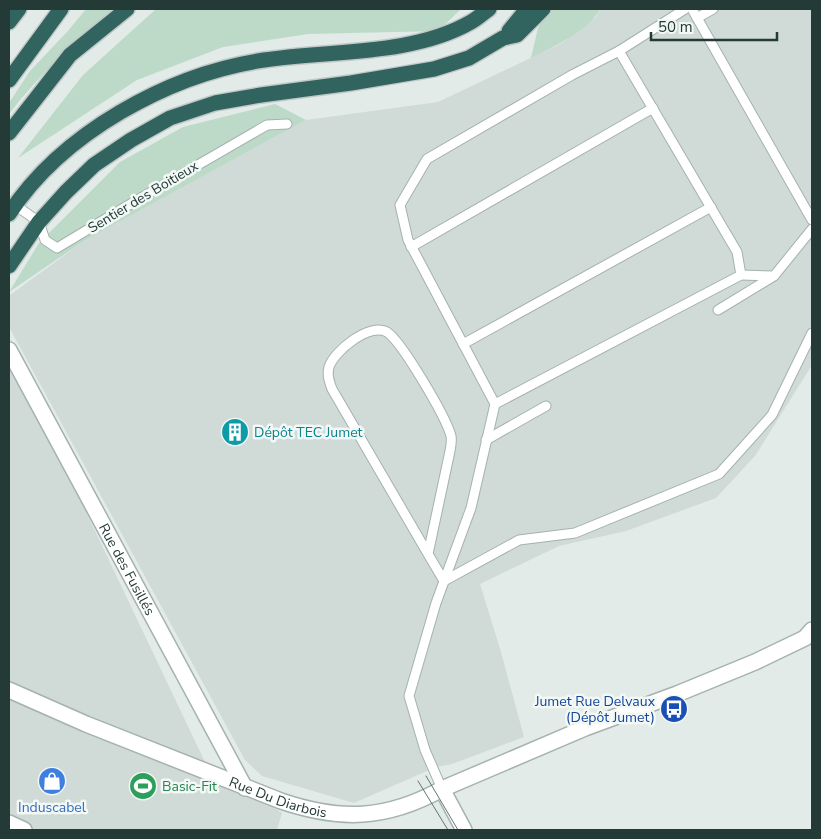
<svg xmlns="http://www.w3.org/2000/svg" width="821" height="839" viewBox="0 0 821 839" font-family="'Nunito Sans',sans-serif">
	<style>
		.built { fill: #d0dad7 }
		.green { fill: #bcdac7 }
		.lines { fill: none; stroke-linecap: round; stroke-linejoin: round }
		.lane-casing { stroke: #a5b2af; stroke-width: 11 }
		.street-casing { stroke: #a5b2af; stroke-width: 18 }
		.highway-casing { stroke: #c1c8c7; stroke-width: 18 }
		.lane { stroke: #fff; stroke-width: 9 }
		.street { stroke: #fff; stroke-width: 15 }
		.highway { stroke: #31645e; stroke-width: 15 }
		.tram { stroke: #5e7672; stroke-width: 1 }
		.labels { text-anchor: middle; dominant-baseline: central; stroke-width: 5; stroke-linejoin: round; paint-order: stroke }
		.street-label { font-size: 14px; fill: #233a36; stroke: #f2f8f5 }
		.culture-label { font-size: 14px; fill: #0d838f; stroke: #f2f8f5; text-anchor: start }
		.transit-label { font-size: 14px; fill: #164399; stroke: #f2f8f5; text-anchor: end }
		.leisure-label { font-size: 14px; fill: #27864d; stroke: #f2f8f5; text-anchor: start }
		.shop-label { font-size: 14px; fill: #366cbe; stroke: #f2f8f5 }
	</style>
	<rect width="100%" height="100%" fill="#e2ebe8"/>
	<!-- built -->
	<g class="built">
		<polygon points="600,9 812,9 812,365 755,456 716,498 626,531 559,546 480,584 501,652 524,737 452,764 436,767 354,803 262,776 245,760 9,327 10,295 84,241 306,120 438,102 562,43 596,17"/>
		<polygon points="9,350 205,762 282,813 277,830 9,830"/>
	</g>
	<!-- green -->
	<g class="green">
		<path d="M86,9H113C75,41 39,75 9,114V103L30,71L67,32Z"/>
		<polygon points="156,9 461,9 438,31 308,34 223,47 137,80 18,158 83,75"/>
		<path d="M548,9H600C590,30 551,48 531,58L538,28Z"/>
		<polygon points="275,104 306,120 84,241 9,292 39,243 120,162 183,127"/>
	</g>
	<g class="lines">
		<!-- lane casing -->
		<g class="lane-casing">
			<g id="lane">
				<polyline points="692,9 812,220"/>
				<polyline points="697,18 713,9"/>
				<polyline points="619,51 685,9"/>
				<polyline points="15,205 39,222 45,240 57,248 127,206 267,125 287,124"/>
				<polyline points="411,247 653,108"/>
				<polyline points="741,275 774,276 812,229"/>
				<polyline points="718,310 774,276"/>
				<polyline points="463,344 711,207"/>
				<polyline points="486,440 546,406"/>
				<path d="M428,554L450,451C451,446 452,441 451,436C446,417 402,342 387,332C370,322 334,351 329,367C327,375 329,381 332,389L428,554L444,581L519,540L575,533L719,474L772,415L812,333"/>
				<polyline points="442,789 425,750 409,696 436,603 471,508 495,404 408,240 400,205 427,159 572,75 619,51 737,252 741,275 495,404"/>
			</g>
		</g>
		<!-- street casing -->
		<g class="street-casing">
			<g id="street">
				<path id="s1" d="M9,350L245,788"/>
				<path id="s2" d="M9,690L86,724L281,801C340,821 386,820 442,789L585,728L677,694L755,662L805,638L812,630"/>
				<polyline points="442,789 464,830"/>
				<polyline points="9,823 24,830"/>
			</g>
		</g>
		<!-- highway casing -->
		<g class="highway-casing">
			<g id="highway">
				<polyline points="9,22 19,9"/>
				<polyline points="509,31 527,9"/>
				<polyline points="9,80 61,9"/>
				<polyline points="9,133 70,55 127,9"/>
				<path d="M9,214C62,133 169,74 264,60C329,50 412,56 471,22C477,19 483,13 489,9"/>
				<polyline points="9,266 39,222 66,192 94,165 131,140 170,118 215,103 261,95 351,83 434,69 469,58 503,38 517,35 543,9"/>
			</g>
		</g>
		<!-- lane -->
		<use href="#lane" class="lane"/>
		<!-- street -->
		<use href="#street" class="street"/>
		<!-- highway -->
		<use href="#highway" class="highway"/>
		<!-- tram -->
		<g class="tram">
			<polyline points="426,776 458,830"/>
			<polyline points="418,781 448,830"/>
		</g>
	</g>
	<!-- icons -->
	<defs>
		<g id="building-disc" transform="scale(1.4375)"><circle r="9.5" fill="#0f9aa8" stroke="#f2f8f5"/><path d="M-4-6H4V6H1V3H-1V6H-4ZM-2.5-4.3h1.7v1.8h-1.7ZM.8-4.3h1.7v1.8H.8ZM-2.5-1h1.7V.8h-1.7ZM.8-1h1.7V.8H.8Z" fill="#fff"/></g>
		<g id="bus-disc" transform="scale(1.4375)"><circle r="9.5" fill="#1a4fb4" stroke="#f2f8f5"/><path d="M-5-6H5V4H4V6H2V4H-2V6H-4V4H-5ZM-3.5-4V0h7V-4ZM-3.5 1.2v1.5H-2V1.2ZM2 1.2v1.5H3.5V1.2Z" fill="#fff"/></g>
		<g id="shop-disc" transform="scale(1.4375)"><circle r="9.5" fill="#3f7fe0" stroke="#f2f8f5"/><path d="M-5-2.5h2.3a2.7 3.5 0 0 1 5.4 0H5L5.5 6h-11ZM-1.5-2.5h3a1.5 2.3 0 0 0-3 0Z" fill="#fff"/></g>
		<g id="stadium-disc" transform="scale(1.4375)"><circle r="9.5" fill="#2e9e5b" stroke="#f2f8f5"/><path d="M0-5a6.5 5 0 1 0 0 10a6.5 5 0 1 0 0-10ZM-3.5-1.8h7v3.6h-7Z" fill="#fff"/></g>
	</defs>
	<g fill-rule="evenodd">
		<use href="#building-disc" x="235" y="432"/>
		<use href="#bus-disc" x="674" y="709"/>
		<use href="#shop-disc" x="52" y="781"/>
		<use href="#stadium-disc" x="143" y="786"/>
	</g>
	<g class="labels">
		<!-- street labels -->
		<g class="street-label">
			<text transform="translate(143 197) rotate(-31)">Sentier des Boitieux</text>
			<text stroke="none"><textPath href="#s1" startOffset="249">Rue des Fusillés</textPath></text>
			<text stroke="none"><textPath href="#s2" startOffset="290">Rue Du Diarbois</textPath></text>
		</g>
		<!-- culture labels -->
		<g class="culture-label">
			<text x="254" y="432">Dépôt TEC Jumet</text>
		</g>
		<!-- transit labels -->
		<g class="transit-label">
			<text x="655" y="701">Jumet Rue Delvaux<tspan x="655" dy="16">(Dépôt Jumet)</tspan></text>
		</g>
		<!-- leisure labels -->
		<g class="leisure-label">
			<text x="162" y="786">Basic-Fit</text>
		</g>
		<!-- shop labels -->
		<g class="shop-label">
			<text x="52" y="807">Induscabel</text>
		</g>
	</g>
	<!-- border -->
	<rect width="821" height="839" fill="none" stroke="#233a36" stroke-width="20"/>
	<!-- scale -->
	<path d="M651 32v8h126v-8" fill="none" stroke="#233a36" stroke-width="2.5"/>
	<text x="658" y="32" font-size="15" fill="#233a36" stroke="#f2f8f5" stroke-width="4" paint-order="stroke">50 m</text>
</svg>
